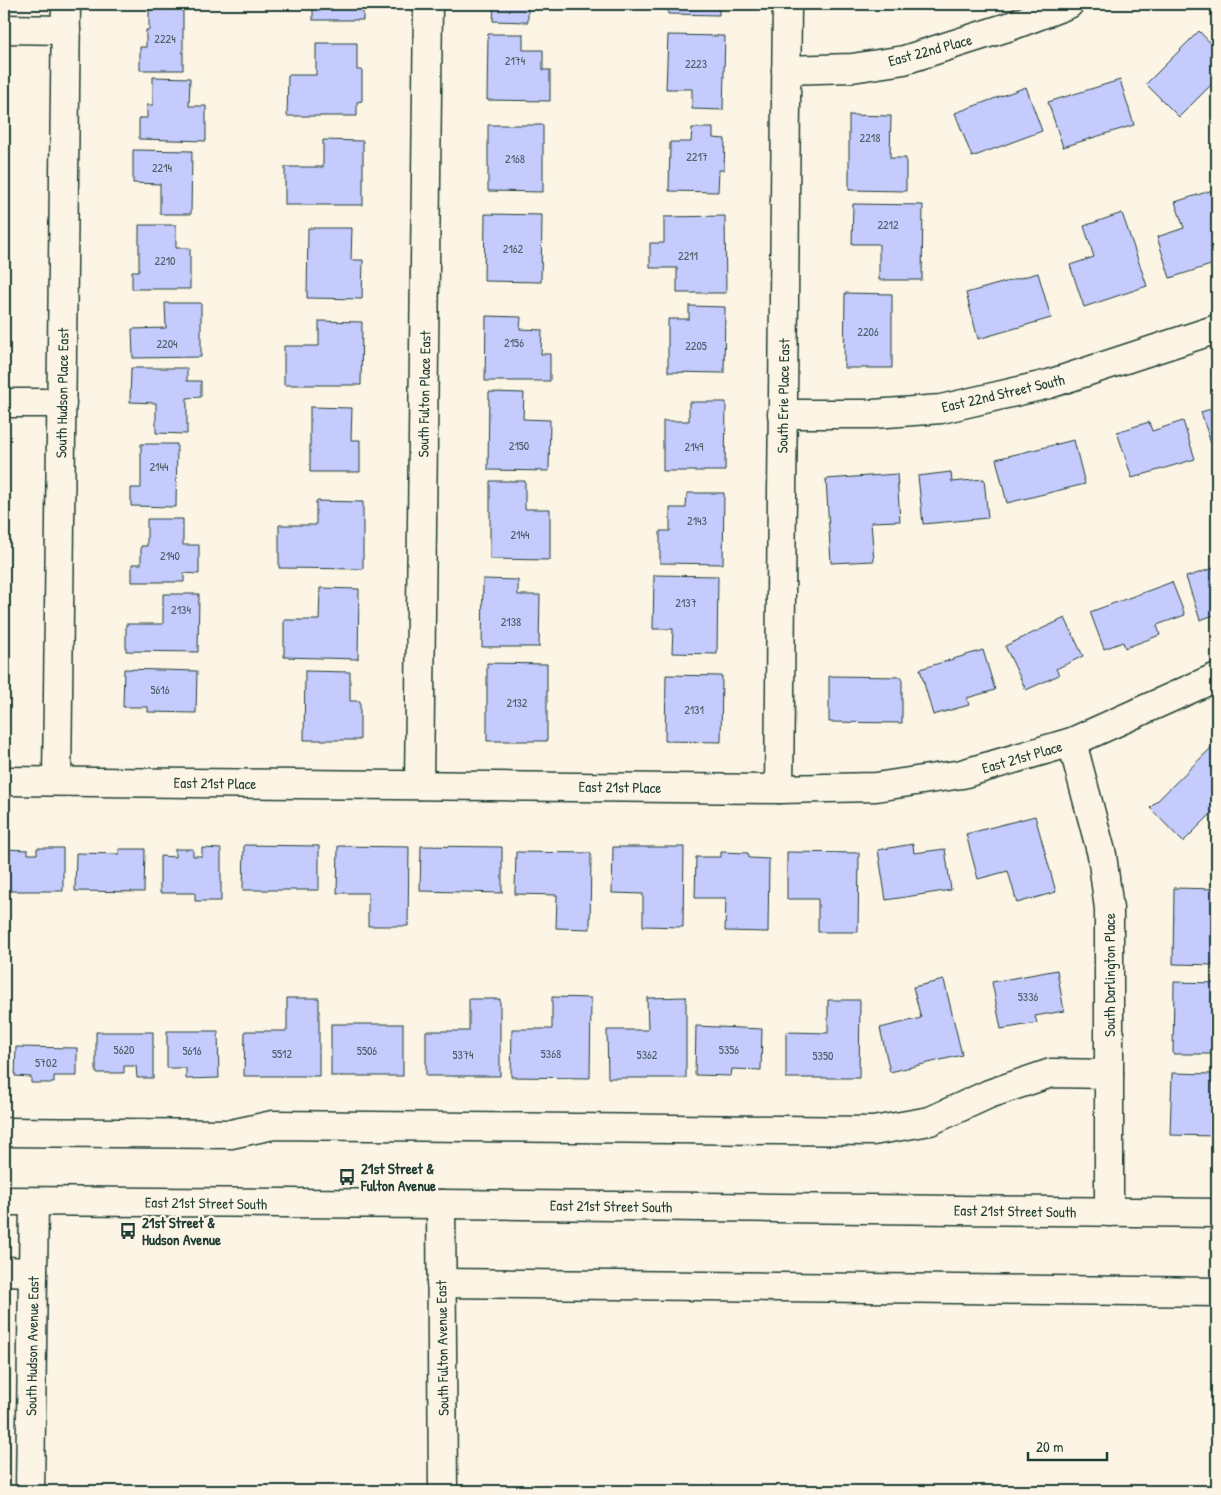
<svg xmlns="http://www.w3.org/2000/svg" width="1221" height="1495" viewBox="0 0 1221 1495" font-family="'Patrick Hand',sans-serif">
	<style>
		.building { fill: #c5cbfd; stroke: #1f3d34 }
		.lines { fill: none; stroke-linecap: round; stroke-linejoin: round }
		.street-casing { stroke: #1f3d34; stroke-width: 31 }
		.secondary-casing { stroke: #1f3d34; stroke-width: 31 }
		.street { stroke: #fcf5e5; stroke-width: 28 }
		.secondary { stroke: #fcf5e5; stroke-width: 28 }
		.labels { text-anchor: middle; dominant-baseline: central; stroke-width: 4.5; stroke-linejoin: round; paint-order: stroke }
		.number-label { font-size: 12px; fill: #486066 }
		.street-label { font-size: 15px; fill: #1f3d34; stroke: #fcf5e5 }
		.poi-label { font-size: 15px; font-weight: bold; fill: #1f3d34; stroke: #fcf5e5; text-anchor: start }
	</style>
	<rect width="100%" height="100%" fill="#fcf5e5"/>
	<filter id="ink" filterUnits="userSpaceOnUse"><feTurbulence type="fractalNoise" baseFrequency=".02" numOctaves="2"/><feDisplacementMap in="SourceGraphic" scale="10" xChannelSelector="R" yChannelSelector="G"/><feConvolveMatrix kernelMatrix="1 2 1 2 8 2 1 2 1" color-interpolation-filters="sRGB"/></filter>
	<g filter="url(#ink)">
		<!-- building -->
		<g class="building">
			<rect x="313" y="4" width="50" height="16"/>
			<polygon points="494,4 528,4 528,22 493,21"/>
			<polygon points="668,4 719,4 719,15 668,14"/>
			<polygon points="1209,4 1217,4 1217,10 1210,11"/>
			<polygon points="149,6 183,6 183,70 140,70 140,47 146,47 146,30 149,30"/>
			<polygon points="1199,31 1217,50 1217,79 1179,117 1146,84"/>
			<polygon points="488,34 523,34 523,50 543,50 543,70 550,70 550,101 487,100"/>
			<polygon points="668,35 725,36 723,110 692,109 692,89 666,89"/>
			<polygon points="316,43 357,43 357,70 362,70 362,101 357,102 357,116 287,116 288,75 316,75"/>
			<polygon points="153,77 190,78 189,106 206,106 206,141 139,139 139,118 147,118 147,105 153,105"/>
			<polygon points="1120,80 1134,125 1063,147 1048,102"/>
			<rect x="4" y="87" width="4" height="35"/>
			<polygon points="1026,87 1042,131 972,157 955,113"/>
			<polygon points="849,115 891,116 890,158 906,158 906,191 849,190"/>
			<polygon points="488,125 543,125 543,192 488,191"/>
			<polygon points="692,128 713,128 713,138 725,139 724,170 719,170 718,192 669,191 670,142 691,142"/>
			<polygon points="323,140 363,141 363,205 285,205 285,167 323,167"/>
			<polygon points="133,150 192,151 191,214 160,214 160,184 133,183"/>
			<polygon points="1213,190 1217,203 1217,263 1170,278 1157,237 1184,228 1175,202"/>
			<polygon points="853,204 923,205 922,280 879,280 879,244 852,244"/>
			<polygon points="1122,213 1147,286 1084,307 1070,265 1094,257 1084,226"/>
			<polygon points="485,214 542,215 541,282 484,281"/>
			<polygon points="725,216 726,293 677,293 677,268 650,268 650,243 664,243 664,217"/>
			<polygon points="139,225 176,225 176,248 190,248 190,289 132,289 132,271 139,271"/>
			<polygon points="308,228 352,228 351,260 363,260 362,299 307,298"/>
			<polygon points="1038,273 1051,318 978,339 966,293"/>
			<polygon points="4,292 6,292 5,339 4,339"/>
			<polygon points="845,293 892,294 892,368 844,368"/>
			<polygon points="165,303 201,303 201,357 133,358 132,329 166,328"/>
			<polygon points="689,306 725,307 724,373 668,372 668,319 689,319"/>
			<polygon points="486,316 521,317 520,329 542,330 541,354 550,354 550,381 485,381"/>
			<polygon points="319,321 362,322 361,385 284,385 284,346 319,346"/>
			<polygon points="131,368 187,368 187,381 201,381 201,397 187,398 187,434 156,433 156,403 130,402"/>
			<polygon points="489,392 524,393 523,419 550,420 549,471 488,470"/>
			<polygon points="689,402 726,402 725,471 663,471 663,421 689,421"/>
			<polygon points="310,407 352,408 351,440 360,440 360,472 310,472"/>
			<polygon points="1217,407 1217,463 1201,412"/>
			<polygon points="1183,421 1195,459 1132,478 1117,432 1149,422 1152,431"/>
			<polygon points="1074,440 1085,484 1007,503 996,459"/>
			<polygon points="141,444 177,444 176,507 131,506 131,488 141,488"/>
			<polygon points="951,472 952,482 984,479 988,518 923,524 918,476"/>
			<polygon points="897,474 900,521 871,522 874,561 831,563 826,479"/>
			<polygon points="490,481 525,481 525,509 550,509 550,560 490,559"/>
			<polygon points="687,493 724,493 723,564 660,563 660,531 670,531 670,508 686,508"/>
			<polygon points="316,501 363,502 363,569 279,568 279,525 316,525"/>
			<rect x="4" y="509" width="2" height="27"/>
			<polygon points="147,519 183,519 183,545 199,545 199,574 184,573 184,582 132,582 132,564 141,564 141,546 147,546"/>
			<polygon points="1217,567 1217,614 1200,620 1186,577"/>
			<polygon points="654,575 718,576 717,654 672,653 673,629 653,629"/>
			<polygon points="483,579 518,580 518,595 540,595 539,647 482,647"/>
			<polygon points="1172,582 1185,615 1157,625 1160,635 1125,648 1123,642 1104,649 1090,612"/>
			<polygon points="320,588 359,589 358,659 284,657 284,620 319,620"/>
			<polygon points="163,594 199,594 198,652 126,651 126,624 163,624"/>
			<polygon points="1065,618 1083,656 1056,669 1059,675 1026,690 1005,646"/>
			<polygon points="983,650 995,690 967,698 969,705 933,715 920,669"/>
			<polygon points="487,663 547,664 547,741 487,741"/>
			<polygon points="124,669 197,671 196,713 148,712 148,707 123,707"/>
			<polygon points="305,671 350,672 350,701 360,701 360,740 304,740"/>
			<polygon points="666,675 722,676 721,742 665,741"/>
			<polygon points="829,676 902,677 902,723 829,722"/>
			<polygon points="1213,746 1217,750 1217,808 1183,842 1150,808"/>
			<polygon points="1035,816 1056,892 1017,903 1008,871 978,879 966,834"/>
			<polygon points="913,844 914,853 945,849 951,890 886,900 878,850"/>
			<polygon points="244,845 319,846 319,890 243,890"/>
			<polygon points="338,846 409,847 408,926 368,926 368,893 337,893"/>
			<polygon points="421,846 502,847 502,893 420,891"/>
			<polygon points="613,847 684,847 683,927 643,926 643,894 612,893"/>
			<polygon points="37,848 63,848 63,891 4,891 4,849 28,850 28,854 37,854"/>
			<polygon points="202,848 221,849 221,901 195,901 195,893 160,893 160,856 175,857 175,849 193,849 193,856 202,856"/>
			<polygon points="119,849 145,849 144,892 75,891 76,853 119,854"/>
			<polygon points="516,852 591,853 590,929 556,928 557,895 515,894"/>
			<polygon points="721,852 748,853 749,858 769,859 768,932 725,931 726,898 695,898 696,857 721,857"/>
			<polygon points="787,852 859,853 858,932 818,932 818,899 787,899"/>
			<polygon points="1174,888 1217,889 1217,965 1173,964"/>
			<polygon points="1057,970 1064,1011 1035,1016 1037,1023 1001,1029 992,982"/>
			<polygon points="944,980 962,1055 890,1072 880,1028 921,1018 913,987"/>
			<polygon points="1174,982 1217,983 1217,1054 1173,1054"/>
			<polygon points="552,997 591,998 590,1078 511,1077 512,1029 552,1029"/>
			<polygon points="686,997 686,1078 608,1078 607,1030 648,1030 647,998"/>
			<polygon points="287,998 319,998 319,1076 244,1076 245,1031 287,1031"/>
			<polygon points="469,999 500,999 500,1076 426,1076 426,1031 469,1031"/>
			<polygon points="828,1000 860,1000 859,1078 786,1078 786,1032 828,1033"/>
			<rect x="331" y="1024" width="72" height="52"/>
			<polygon points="696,1026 762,1029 761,1070 732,1069 731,1076 695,1075"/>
			<polygon points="167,1031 218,1031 219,1078 186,1079 186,1068 167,1068"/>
			<polygon points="96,1032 153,1032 153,1078 137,1078 136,1066 124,1066 124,1073 96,1073"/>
			<polygon points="16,1047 77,1048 77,1076 54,1076 54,1083 31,1083 31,1077 15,1076"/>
			<polygon points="1172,1073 1213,1074 1213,1096 1217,1096 1217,1136 1170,1135"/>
		</g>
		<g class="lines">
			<!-- street casing -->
			<g class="street-casing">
				<g id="street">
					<polyline points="4,29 66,30"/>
					<polyline points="786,70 852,68 904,60 1011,26 1069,4"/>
					<polyline points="4,403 62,403"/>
					<polyline points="782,414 873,414 941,409 1049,384 1217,329"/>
					<polyline points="1072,742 1102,855 1109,909 1109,1212"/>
					<polyline points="4,781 779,789 876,787 962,774 1072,742 1217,677"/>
					<polyline points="57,781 66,4"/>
					<polyline points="419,785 428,4"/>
					<polyline points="779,789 787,4"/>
					<polyline points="4,1132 231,1134 273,1125 873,1131 930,1121 989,1094 1051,1073 1109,1074"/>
					<polyline points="441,1204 443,1491"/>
					<polyline points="4,1271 33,1272"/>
					<polyline points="441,1283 1217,1292"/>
					<polyline points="30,1491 34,1202"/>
				</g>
			</g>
			<!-- secondary casing -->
			<g class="secondary-casing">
				<polyline id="secondary" points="4,1201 441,1204 1217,1213"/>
			</g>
			<!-- street -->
			<use href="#street" class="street"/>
			<!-- secondary -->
			<use href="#secondary" class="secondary"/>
		</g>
	</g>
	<!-- icons -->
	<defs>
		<g id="bus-bare" transform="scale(1.35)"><path d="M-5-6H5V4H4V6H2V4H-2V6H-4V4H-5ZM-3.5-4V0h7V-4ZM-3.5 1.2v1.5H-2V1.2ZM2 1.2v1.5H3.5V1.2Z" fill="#1f3d34" stroke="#fcf5e5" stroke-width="2.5" paint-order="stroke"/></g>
	</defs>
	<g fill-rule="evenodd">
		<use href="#bus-bare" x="347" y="1177"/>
		<use href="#bus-bare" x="128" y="1231"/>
	</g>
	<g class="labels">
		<!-- number labels -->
		<g class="number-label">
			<text x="165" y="38">2224</text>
			<text x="515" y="60">2174</text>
			<text x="696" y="63">2223</text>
			<text x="870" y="137">2218</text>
			<text x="697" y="156">2217</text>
			<text x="515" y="158">2168</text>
			<text x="162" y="167">2214</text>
			<text x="888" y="224">2212</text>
			<text x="513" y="248">2162</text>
			<text x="688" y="255">2211</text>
			<text x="165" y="260">2210</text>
			<text x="868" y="331">2206</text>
			<text x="514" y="342">2156</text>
			<text x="167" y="343">2204</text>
			<text x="696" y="345">2205</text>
			<text x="519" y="445">2150</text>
			<text x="694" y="446">2149</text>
			<text x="159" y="466">2144</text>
			<text x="697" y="520">2143</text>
			<text x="520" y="534">2144</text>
			<text x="170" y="555">2140</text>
			<text x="686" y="602">2137</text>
			<text x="181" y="609">2134</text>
			<text x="511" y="621">2138</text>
			<text x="160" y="689">5616</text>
			<text x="517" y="702">2132</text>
			<text x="694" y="709">2131</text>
			<text x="1028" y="996">5336</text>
			<text x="124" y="1049">5620</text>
			<text x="729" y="1049">5356</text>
			<text x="192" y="1050">5616</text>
			<text x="367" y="1050">5506</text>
			<text x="282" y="1053">5512</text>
			<text x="551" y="1053">5368</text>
			<text x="463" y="1054">5374</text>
			<text x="647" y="1054">5362</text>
			<text x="823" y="1055">5350</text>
			<text x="46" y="1062">5702</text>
		</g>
		<!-- street labels -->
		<g class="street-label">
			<text transform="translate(930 50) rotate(-15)">East 22nd Place</text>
			<text transform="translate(62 393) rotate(-89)">South Hudson Place East</text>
			<text transform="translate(1003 393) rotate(-13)">East 22nd Street South</text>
			<text transform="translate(424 394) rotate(-89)">South Fulton Place East</text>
			<text transform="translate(783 396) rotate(-89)">South Erie Place East</text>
			<text transform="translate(1022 757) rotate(-16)">East 21st Place</text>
			<text transform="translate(215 783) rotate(1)">East 21st Place</text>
			<text transform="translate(620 787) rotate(1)">East 21st Place</text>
			<text transform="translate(1109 975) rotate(-90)">South Darlington Place</text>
			<text transform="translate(206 1203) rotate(1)">East 21st Street South</text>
			<text transform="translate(611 1206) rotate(1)">East 21st Street South</text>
			<text transform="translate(1015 1211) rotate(1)">East 21st Street South</text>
			<text transform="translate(32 1346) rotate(-89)">South Hudson Avenue East</text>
			<text transform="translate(442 1348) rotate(-91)">South Fulton Avenue East</text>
		</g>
		<!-- poi labels -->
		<g class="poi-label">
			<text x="361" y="1168">21st Street &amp;<tspan x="361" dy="17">Fulton Avenue</tspan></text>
			<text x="142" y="1222">21st Street &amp;<tspan x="142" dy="17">Hudson Avenue</tspan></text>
		</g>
	</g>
	<!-- margin -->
	<rect width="1221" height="1495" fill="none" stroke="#fcf5e5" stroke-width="20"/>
	<rect x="10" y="10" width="1201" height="1475" fill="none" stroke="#1f3d34" stroke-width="2" filter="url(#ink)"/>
	<!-- scale -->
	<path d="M1028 1452v8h79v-8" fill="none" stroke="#1f3d34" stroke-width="2.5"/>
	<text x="1036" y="1452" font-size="15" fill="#1f3d34" stroke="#fcf5e5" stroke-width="4" paint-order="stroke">20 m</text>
</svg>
